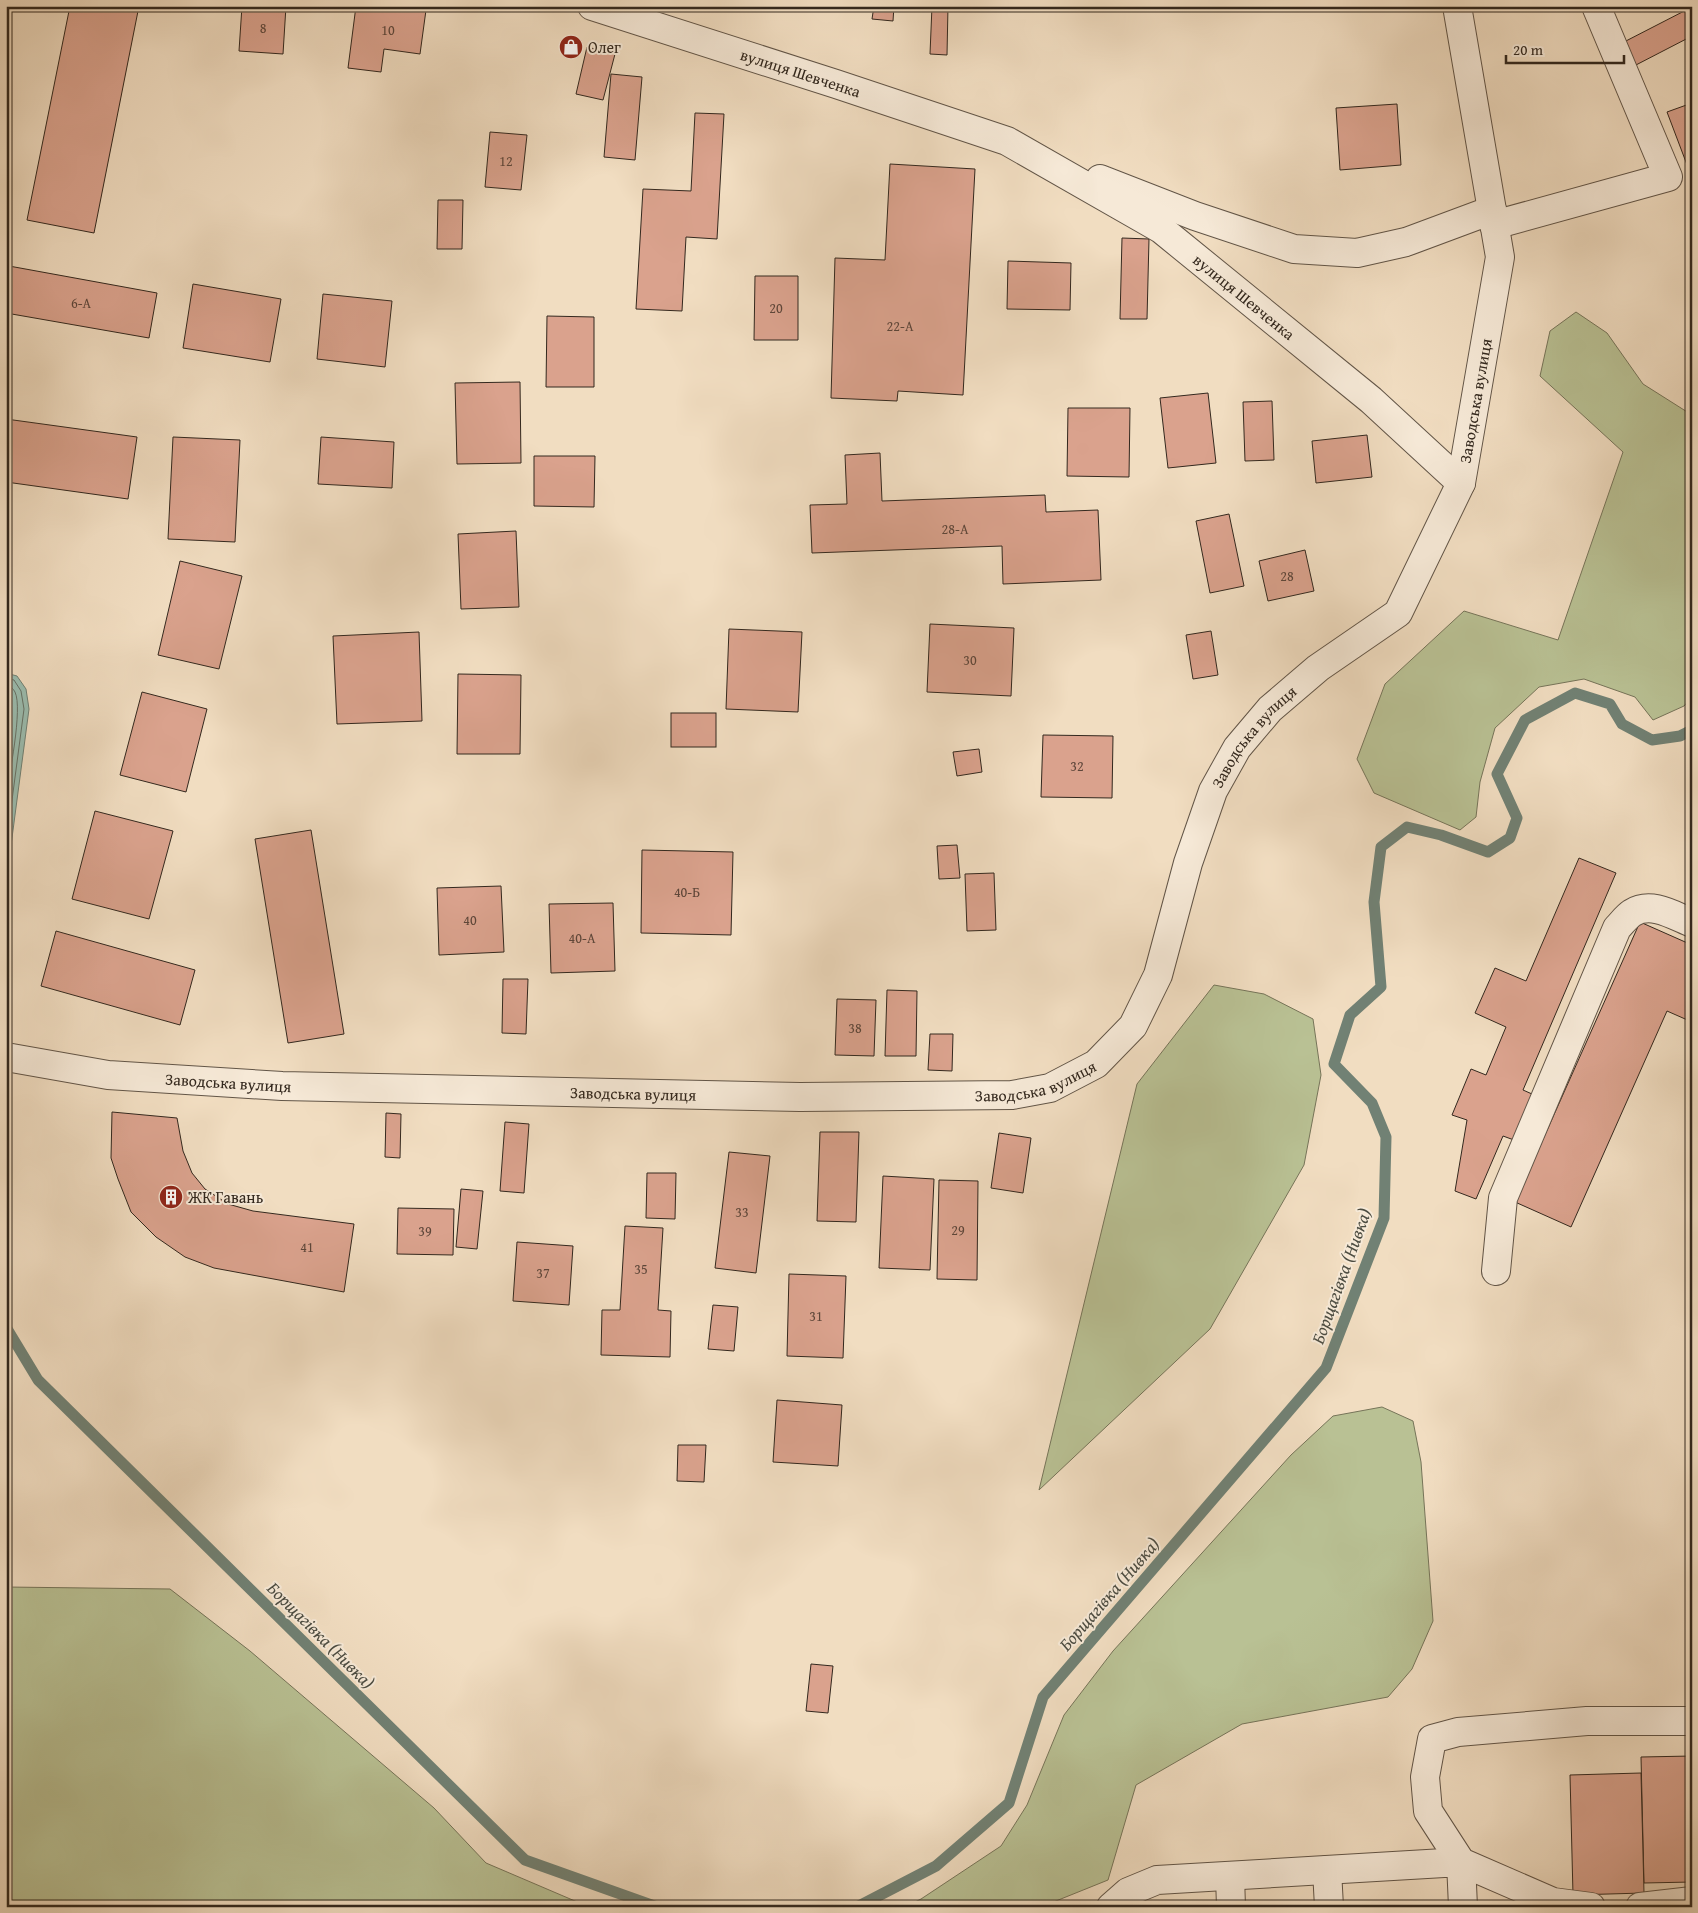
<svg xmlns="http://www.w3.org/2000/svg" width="1698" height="1913" viewBox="0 0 1698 1913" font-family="'Gentium Book Plus',serif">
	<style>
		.green { fill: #b9c194; stroke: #767459 }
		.water { fill: #9bbcae; stroke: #718174 }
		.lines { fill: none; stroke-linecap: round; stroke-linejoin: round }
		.shore { stroke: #677266; stroke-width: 1 }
		.stream { stroke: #718174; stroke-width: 11 }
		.building { fill: #daa28d; stroke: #33281e }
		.minor-casing { stroke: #625547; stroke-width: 30 }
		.minor { stroke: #f6e9d7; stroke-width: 28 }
		.labels { text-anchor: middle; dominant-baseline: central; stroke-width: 4; stroke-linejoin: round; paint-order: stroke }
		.number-label { font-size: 14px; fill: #5d463a }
		.poi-label { font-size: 16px; fill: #33281e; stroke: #f6e9d7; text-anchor: start }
		.street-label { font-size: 16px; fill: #33281e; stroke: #f6e9d7 }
		.water-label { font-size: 18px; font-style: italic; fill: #4d4d42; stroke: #f6e9d7 }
	</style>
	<rect width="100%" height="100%" fill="#f1ddc1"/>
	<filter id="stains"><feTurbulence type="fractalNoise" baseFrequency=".004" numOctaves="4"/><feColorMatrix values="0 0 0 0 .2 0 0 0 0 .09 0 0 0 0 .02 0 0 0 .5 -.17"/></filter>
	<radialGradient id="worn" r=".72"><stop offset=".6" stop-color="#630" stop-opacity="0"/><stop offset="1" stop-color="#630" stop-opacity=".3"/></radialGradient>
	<!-- green -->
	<g class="green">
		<polygon points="1576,312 1607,333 1643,384 1692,415 1692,697 1684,706 1653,720 1635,697 1584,679 1539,687 1495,728 1480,782 1476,817 1460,830 1374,793 1357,759 1385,684 1464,611 1558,640 1623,452 1540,376 1550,331"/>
		<polygon points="1214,985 1264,994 1313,1019 1321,1075 1304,1165 1210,1329 1039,1490 1137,1084"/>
		<polygon points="1382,1407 1413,1421 1421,1462 1433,1621 1412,1669 1388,1697 1242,1724 1136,1785 1108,1880 1041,1907 905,1907 921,1899 1001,1846 1027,1805 1064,1715 1113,1651 1291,1455 1333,1416"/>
		<polygon points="6,1587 170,1589 250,1651 434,1808 486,1863 589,1907 6,1907"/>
	</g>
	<!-- water -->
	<polygon class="water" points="6,673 17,676 26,689 29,709 10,853 6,872"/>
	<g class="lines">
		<!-- shore -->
		<g class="shore">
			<polyline points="6,678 14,680 21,691 24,709 6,846"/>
			<path d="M6,685C10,686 13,688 15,692C23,709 9,776 6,797"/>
		</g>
		<!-- stream -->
		<g class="stream">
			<polyline points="6,1327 38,1380 525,1860 657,1907"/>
			<polyline points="857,1907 936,1866 1009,1803 1043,1697 1326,1368 1384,1218 1386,1137 1372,1103 1334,1064 1350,1015 1381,987 1374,902 1381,847 1407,827 1441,835 1488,852 1510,838 1517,818 1497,774 1525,720 1575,693 1610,704 1622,724 1652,740 1680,736 1692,730"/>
		</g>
	</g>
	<!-- building -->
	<g class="building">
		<polygon points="70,6 139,6 94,233 27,220"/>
		<polygon points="242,6 286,6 283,54 239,51"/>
		<polygon points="356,6 407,6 426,10 420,54 384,49 381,72 348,68"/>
		<polygon points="874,6 894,6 893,21 872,19"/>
		<polygon points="932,6 948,6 947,55 930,54"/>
		<polygon points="1692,7 1692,36 1634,66 1622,43"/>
		<polygon points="587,47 615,54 603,100 576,94"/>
		<polygon points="611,74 642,77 635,160 604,157"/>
		<polygon points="1692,103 1692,178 1667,112"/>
		<polygon points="1397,104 1401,165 1340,170 1336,108"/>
		<polygon points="695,113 724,114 717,239 686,237 682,311 636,309 643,189 691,191"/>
		<polygon points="490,132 527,135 521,190 485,187"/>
		<polygon points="890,164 975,169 963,395 898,391 897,401 831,398 835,258 885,260"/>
		<polygon points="438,200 463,200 462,249 437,249"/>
		<polygon points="1122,238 1149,239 1147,319 1120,319"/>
		<polygon points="1008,261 1071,263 1070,310 1007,309"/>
		<polygon points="9,266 157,293 149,338 6,313 6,278"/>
		<polygon points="755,276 798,276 798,340 754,340"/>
		<polygon points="193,284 281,299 270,362 183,348"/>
		<polygon points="323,294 392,301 385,367 317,359"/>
		<polygon points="547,316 594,317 594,387 546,387"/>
		<polygon points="520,382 521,463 457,464 455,383"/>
		<polygon points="1208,393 1216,463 1168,468 1160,398"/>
		<polygon points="1272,401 1274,460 1245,461 1243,402"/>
		<polygon points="1068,408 1130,408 1129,477 1067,476"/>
		<polygon points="6,419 137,437 128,499 6,482"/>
		<polygon points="1367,435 1372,477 1316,483 1312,441"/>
		<polygon points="173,437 240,440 235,542 168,539"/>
		<polygon points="321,437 394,442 392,488 318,484"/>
		<polygon points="880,453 882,501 1045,495 1046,512 1098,510 1101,580 1003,584 1002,546 812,553 810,505 847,504 845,455"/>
		<polygon points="534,456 595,456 594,507 534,506"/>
		<polygon points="1229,514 1244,586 1210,593 1196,521"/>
		<polygon points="516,531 519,607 461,609 458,534"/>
		<polygon points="1305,550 1314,591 1268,601 1259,561"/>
		<polygon points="180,561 242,576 219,669 158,655"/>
		<polygon points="930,624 1014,628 1011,696 927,692"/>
		<polygon points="729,629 802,632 798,712 726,709"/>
		<polygon points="1211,631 1218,675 1193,679 1186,635"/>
		<polygon points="419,632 422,721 337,724 333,636"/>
		<polygon points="458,674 521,675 520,754 457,754"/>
		<polygon points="142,692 207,709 186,792 120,775"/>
		<rect x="671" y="713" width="45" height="34"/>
		<polygon points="1043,735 1113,736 1112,798 1041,797"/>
		<polygon points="979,749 982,772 957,776 953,752"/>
		<polygon points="95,811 173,831 149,919 72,899"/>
		<polygon points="311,830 344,1034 288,1043 255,839"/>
		<polygon points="957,845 960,878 939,879 937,846"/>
		<polygon points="642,850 733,852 731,935 641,933"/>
		<polygon points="1579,858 1616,873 1523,1090 1532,1094 1514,1140 1503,1136 1476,1199 1455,1191 1467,1120 1452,1115 1471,1069 1486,1075 1506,1027 1475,1013 1495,968 1526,981"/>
		<polygon points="994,873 996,930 967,931 965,874"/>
		<polygon points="501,886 504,952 439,955 437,888"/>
		<polygon points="613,903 615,971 551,973 549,904"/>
		<polygon points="1640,922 1692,945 1692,1022 1667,1011 1571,1227 1515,1202"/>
		<polygon points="56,931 195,970 180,1025 41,986"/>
		<polygon points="503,979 528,979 526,1034 502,1033"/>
		<polygon points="887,990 917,991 916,1056 885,1056"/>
		<polygon points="837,999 876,1000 874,1056 835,1055"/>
		<polygon points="930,1034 953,1034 952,1071 928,1070"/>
		<polygon points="112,1112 177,1118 183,1151 192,1173 205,1189 228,1204 253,1211 354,1224 344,1292 214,1268 185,1257 156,1237 131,1212 118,1179 111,1158"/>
		<polygon points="386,1113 401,1114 400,1158 385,1157"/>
		<polygon points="505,1122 529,1124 524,1193 500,1191"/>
		<polygon points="820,1132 859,1132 856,1222 817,1221"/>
		<polygon points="999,1133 1031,1138 1023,1193 991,1188"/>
		<polygon points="729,1152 770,1156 756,1273 715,1268"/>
		<polygon points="647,1173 676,1173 675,1219 646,1218"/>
		<polygon points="883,1176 934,1179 930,1270 879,1268"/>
		<polygon points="939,1180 978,1181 977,1280 937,1279"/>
		<polygon points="461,1189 483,1191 477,1249 456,1247"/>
		<polygon points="398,1208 454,1209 453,1255 397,1254"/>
		<polygon points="625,1226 663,1228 658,1310 671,1311 670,1357 601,1355 602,1310 620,1310"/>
		<polygon points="517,1242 573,1246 569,1305 513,1301"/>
		<polygon points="789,1274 846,1276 843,1358 787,1356"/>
		<polygon points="713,1305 738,1307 734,1351 708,1349"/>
		<polygon points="777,1400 842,1405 838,1466 773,1462"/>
		<polygon points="678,1445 706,1445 704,1482 677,1481"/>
		<polygon points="811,1664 833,1666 828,1713 806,1711"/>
		<polygon points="1692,1756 1692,1882 1644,1883 1641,1757"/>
		<polygon points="1641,1773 1644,1893 1573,1895 1570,1775"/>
	</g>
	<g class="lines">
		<!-- minor casing -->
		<g class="minor-casing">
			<g id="minor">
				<path id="s1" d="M592,6L836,84L1007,141L1161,229L1371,400L1461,483"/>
				<polyline points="1100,179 1195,216 1294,249 1357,253 1406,242 1492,210"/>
				<polyline points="1494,225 1668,177 1596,6"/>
				<path id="s2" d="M6,1057L108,1075L282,1086L800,1097L1012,1095L1050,1088L1096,1064L1133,1026L1158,975L1188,863L1213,791L1237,748L1270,709L1318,668L1398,613L1461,483L1500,257L1457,6"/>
				<path d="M1496,1271L1503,1198L1617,928C1622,923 1626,917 1632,913C1651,901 1673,915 1692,923"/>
				<polyline points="1327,1870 1329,1907"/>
				<polyline points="1230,1876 1231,1907"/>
				<polyline points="1111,1907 1128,1892 1157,1880 1461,1862 1463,1907"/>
				<polyline points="1591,1907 1553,1902 1461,1862 1428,1811 1425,1777 1432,1739 1458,1732 1587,1721 1692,1721"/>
				<polyline points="1640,1907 1692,1901"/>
			</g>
		</g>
		<!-- minor -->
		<use href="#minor" class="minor"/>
	</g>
	<!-- icons -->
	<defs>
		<g id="shop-disc" transform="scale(1.25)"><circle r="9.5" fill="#8f2418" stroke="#f6e9d7"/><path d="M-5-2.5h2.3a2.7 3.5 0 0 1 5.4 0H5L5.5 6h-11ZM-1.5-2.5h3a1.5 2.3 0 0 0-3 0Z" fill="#fff"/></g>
		<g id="building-disc" transform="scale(1.25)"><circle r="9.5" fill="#8f2418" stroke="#f6e9d7"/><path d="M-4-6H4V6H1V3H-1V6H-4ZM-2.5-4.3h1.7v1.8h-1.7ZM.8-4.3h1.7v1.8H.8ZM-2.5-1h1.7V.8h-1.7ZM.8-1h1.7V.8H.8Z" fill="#fff"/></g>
	</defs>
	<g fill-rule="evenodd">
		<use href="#shop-disc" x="571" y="47"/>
		<use href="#building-disc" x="171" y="1197"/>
	</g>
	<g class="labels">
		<!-- number labels -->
		<g class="number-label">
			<text x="263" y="28">8</text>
			<text x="388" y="30">10</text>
			<text x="506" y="161">12</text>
			<text x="81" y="303">6-А</text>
			<text x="776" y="308">20</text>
			<text x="900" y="326">22-А</text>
			<text x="955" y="529">28-А</text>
			<text x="1287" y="576">28</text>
			<text x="970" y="660">30</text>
			<text x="1077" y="766">32</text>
			<text x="687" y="892">40-Б</text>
			<text x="470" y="920">40</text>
			<text x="582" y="938">40-А</text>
			<text x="855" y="1028">38</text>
			<text x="742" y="1212">33</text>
			<text x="958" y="1230">29</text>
			<text x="425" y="1231">39</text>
			<text x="307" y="1247">41</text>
			<text x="641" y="1269">35</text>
			<text x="543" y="1273">37</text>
			<text x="816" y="1316">31</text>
		</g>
		<!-- poi labels -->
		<g class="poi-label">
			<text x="588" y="47">Олег</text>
			<text x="188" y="1197">ЖК Гавань</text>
		</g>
		<!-- street labels -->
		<g class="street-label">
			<text stroke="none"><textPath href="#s1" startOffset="219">вулиця Шевченка</textPath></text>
			<text stroke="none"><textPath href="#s1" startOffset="721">вулиця Шевченка</textPath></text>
			<text stroke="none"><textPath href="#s2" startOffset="1889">Заводська вулиця</textPath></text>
			<text stroke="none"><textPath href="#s2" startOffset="1469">Заводська вулиця</textPath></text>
			<text stroke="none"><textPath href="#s2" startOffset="1034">Заводська вулиця</textPath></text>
			<text stroke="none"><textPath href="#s2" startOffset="224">Заводська вулиця</textPath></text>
			<text stroke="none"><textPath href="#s2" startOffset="629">Заводська вулиця</textPath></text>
		</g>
		<!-- water labels -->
		<g class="water-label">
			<text transform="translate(1341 1276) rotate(-70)">Борщагівка (Нивка)</text>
			<text transform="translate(1109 1594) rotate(-49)">Борщагівка (Нивка)</text>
			<text transform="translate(321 1635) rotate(45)">Борщагівка (Нивка)</text>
		</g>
	</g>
	<!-- margin -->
	<rect width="1698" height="1913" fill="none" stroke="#f1ddc1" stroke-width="25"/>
	<rect x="8" y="8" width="1683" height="1898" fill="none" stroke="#33281e" stroke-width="2.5"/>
	<rect x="12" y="12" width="1673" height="1888" fill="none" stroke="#33281e"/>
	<!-- scale -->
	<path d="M1506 55v8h118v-8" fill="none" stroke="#33281e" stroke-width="2.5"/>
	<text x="1513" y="55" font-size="15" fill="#33281e" stroke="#f6e9d7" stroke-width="4" paint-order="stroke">20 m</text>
	<rect width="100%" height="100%" filter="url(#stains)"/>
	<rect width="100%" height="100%" fill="url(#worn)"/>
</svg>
